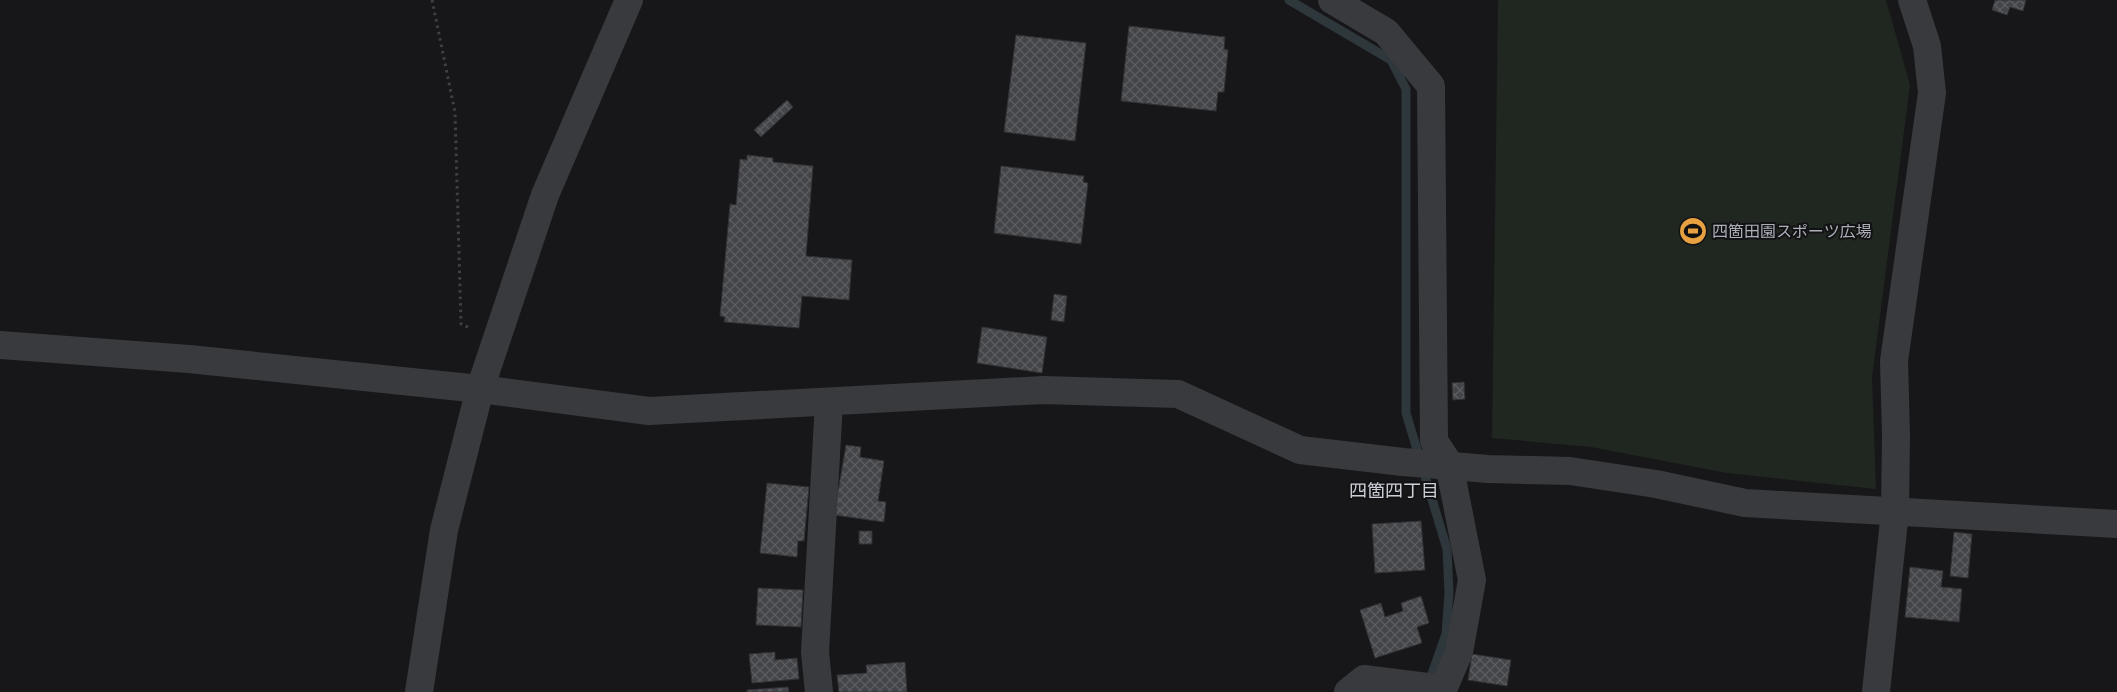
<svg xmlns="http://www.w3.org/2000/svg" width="2117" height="692" viewBox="0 0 2117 692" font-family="Inter,'Noto Sans JP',sans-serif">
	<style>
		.green { fill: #1f2720 }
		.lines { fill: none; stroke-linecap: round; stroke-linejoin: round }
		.stream { stroke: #2e373c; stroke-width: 9 }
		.building { fill: url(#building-cross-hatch); stroke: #313135 }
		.path { stroke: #3e4145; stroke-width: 3; stroke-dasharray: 2.5 4; stroke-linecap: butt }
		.minor { stroke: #383a3e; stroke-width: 28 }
		.labels { text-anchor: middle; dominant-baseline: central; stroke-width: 4; stroke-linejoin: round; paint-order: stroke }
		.poi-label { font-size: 16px; fill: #aaafb8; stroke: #121214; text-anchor: start }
		.neighbourhood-label { font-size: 18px; fill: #cbced4; stroke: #121214 }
	</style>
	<defs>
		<pattern id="building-cross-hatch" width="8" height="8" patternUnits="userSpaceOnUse" patternTransform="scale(1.25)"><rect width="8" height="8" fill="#444549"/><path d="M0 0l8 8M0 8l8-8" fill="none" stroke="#5c5d61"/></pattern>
	</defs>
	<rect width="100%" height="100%" fill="#171719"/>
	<!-- green -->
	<polygon class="green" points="1498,0 1886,0 1910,85 1872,377 1876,489 1727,473 1591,447 1492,438"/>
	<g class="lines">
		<!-- stream -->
		<polyline class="stream" points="1289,0 1391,60 1406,89 1406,413 1447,549 1449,593 1446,634 1428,685"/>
	</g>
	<!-- building -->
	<g class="building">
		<polygon points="1995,0 2026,0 2023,11 2010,7 2007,15 1992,10"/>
		<polygon points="1129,26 1225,37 1224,49 1228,50 1224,92 1218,92 1216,111 1121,101"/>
		<polygon points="1016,35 1086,43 1075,141 1004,132"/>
		<polygon points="787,100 793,107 761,137 754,130"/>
		<polygon points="747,155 773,158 773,162 813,166 806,256 852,260 849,300 802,296 799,328 724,322 725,317 720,316 730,204 736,205 740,159 747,160"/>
		<polygon points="1001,166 1084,176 1083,182 1088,183 1081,244 994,233"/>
		<polygon points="1054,294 1067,296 1064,322 1051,320"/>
		<polygon points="982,327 1047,337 1042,373 977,363"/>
		<polygon points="1464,382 1465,399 1453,400 1452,383"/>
		<polygon points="846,445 861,447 860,457 884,461 878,501 886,502 884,522 834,515"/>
		<polygon points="767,483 809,487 804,541 798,541 797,557 760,553"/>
		<polygon points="1421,521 1425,570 1375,573 1372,524"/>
		<rect x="859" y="531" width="13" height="13"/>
		<polygon points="1954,532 1972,534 1968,578 1950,576"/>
		<polygon points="1910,567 1943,571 1941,587 1962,589 1959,622 1905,617"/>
		<polygon points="758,588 803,590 801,627 756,625"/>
		<polygon points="1421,596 1429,623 1417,627 1422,643 1375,658 1360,610 1381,603 1385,617 1403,611 1401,603"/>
		<polygon points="775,652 775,660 797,658 799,679 752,683 749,654"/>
		<polygon points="1472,654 1511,660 1507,686 1468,680"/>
		<polygon points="905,662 907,692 839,692 837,675 867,673 866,665"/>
		<polygon points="788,687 789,692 747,692 747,690"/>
	</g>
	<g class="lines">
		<!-- path -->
		<polyline class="path" points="432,0 455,112 461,324 470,328"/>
		<!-- minor -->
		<g class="minor">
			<polyline points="1332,0 1386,32 1431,86 1434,441 1449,464 1472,580 1459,652 1442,692"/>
			<polyline points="0,345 189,359 480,389 649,411 1043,390 1178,394 1300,450 1403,462 1488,469 1570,471 1656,484 1745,503 2117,524"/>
			<polyline points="419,692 444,530 480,389 545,195 629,0"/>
			<polyline points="819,692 815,652 829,402"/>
			<polyline points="1348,692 1364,679 1443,689"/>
			<polyline points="1876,692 1895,511 1896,435 1894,361 1932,93 1927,46 1912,0"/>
		</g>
	</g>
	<!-- icons -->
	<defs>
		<g id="stadium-disc" transform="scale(1.4375)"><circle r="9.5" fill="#e8a140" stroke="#121214"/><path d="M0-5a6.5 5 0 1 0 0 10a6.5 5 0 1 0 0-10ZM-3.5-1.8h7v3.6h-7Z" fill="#111"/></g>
	</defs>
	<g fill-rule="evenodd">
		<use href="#stadium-disc" x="1693" y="231"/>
	</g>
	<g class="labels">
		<!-- poi labels -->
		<g class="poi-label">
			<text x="1712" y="231">四箇田園スポーツ広場</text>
		</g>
		<!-- neighbourhood labels -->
		<g class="neighbourhood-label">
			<text x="1394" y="490">四箇四丁目</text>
		</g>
	</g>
</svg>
